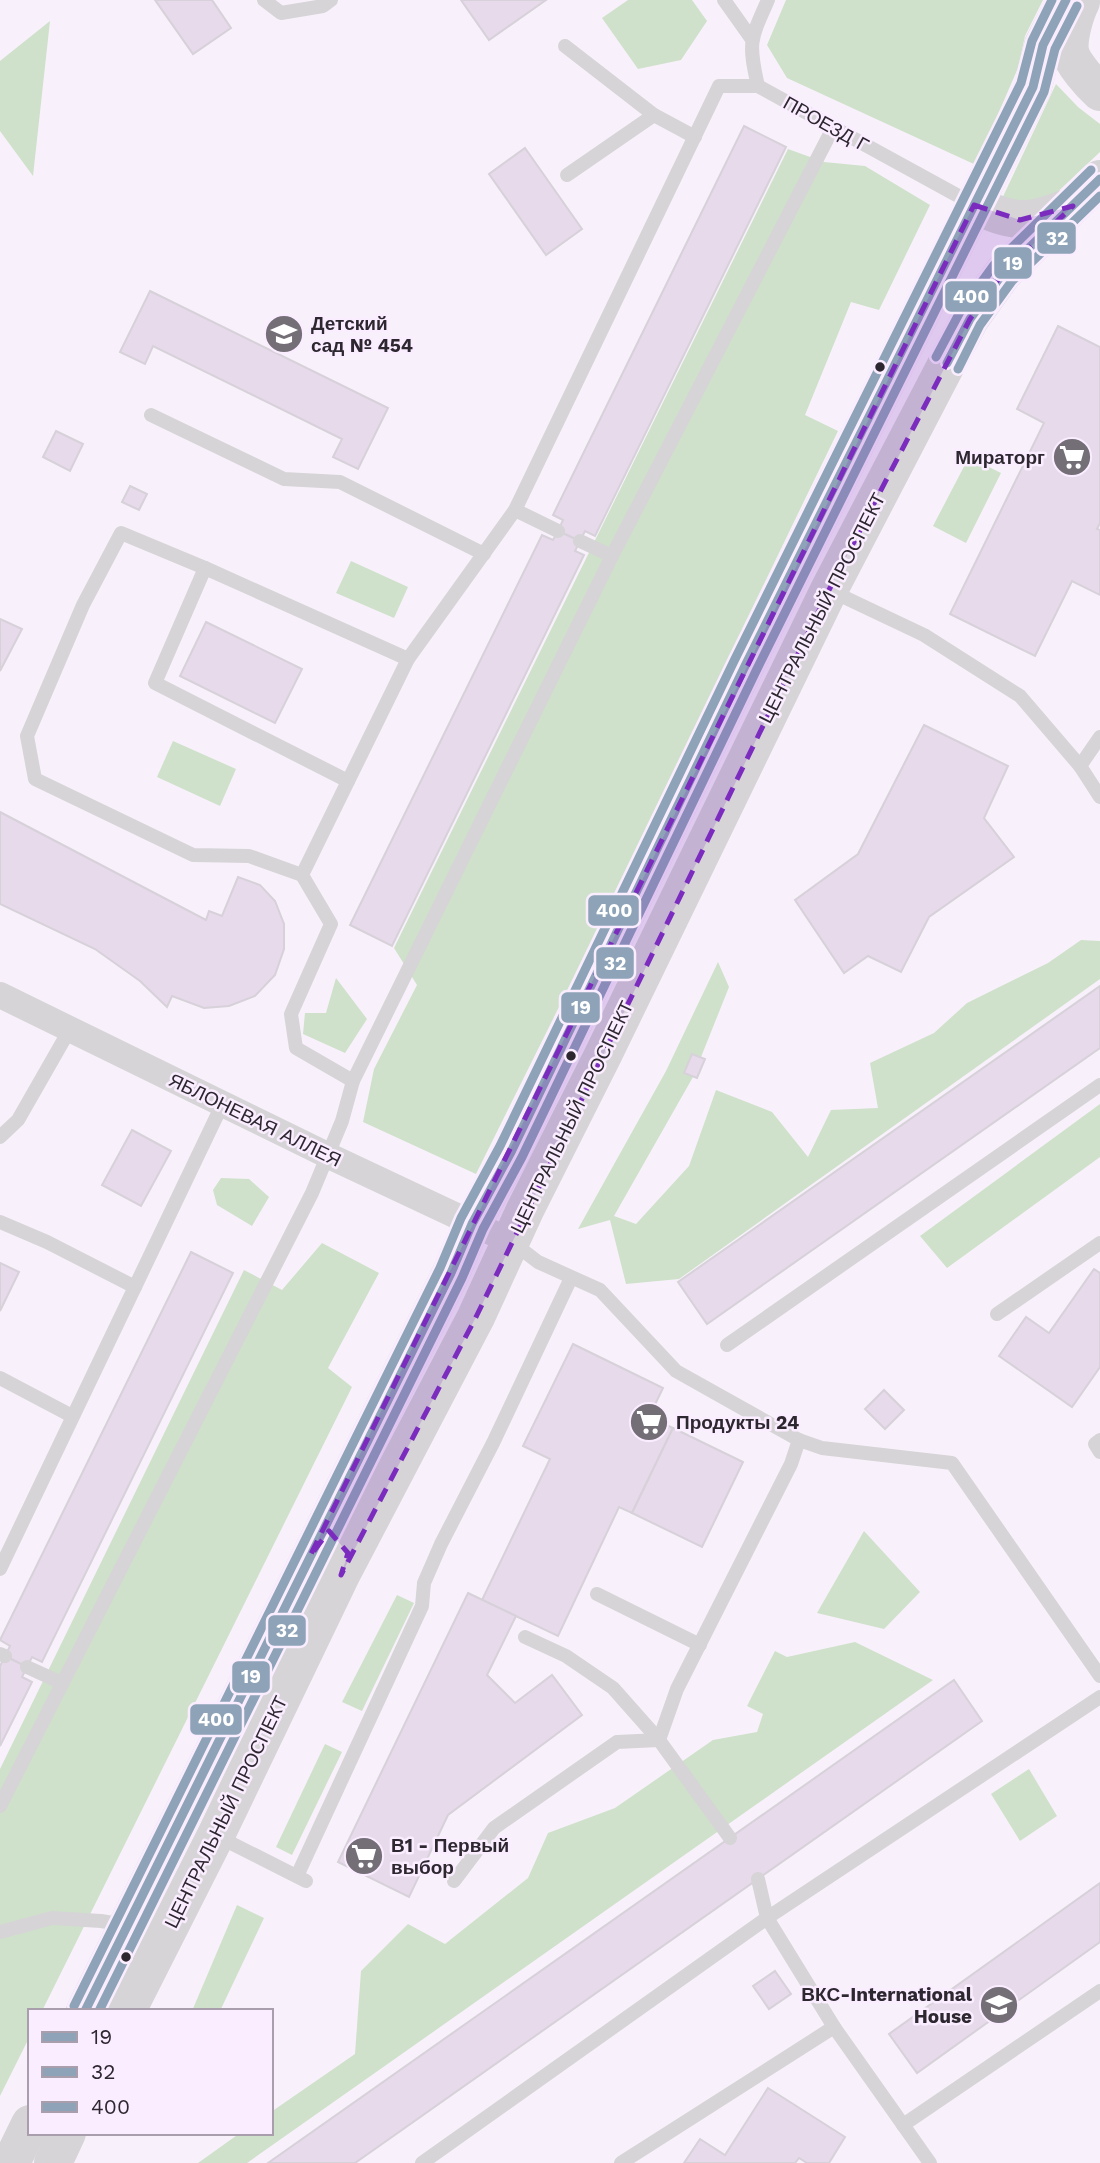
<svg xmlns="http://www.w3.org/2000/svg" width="1100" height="2163" viewBox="0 0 1100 2163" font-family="'Work Sans',sans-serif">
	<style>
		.green { fill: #cfe1ca }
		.building { fill: #e7daeb; stroke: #d7d1d9; stroke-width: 2 }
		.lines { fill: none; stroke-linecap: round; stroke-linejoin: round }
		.service { stroke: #d6d4d7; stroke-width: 14 }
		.minor { stroke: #d6d4d7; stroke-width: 26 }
		.primary { stroke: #d6d4d7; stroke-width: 38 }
		.bus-1-casing { stroke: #faedff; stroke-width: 14 }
		.bus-2-casing { stroke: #faedff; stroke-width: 14 }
		.bus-3-casing { stroke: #faedff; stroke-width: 14 }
		.bus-1 { stroke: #8ea3b7; stroke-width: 9 }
		.bus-2 { stroke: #8ea3b7; stroke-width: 9 }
		.bus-3 { stroke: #8ea3b7; stroke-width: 9 }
		.marked { fill: #7b2cbf; fill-opacity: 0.2; stroke: #7b2cbf; stroke-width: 5; stroke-dasharray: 14 9; stroke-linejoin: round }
		.bus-dot { fill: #2d2730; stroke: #faedff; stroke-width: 2.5 }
		.labels { text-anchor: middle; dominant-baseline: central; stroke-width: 5; stroke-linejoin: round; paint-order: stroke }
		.street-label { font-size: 19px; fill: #2d2730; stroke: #faedff }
		.poi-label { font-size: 19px; font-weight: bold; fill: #2d2730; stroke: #faedff; text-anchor: start }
		.line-badge { stroke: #faedff; stroke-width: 2.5 }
		.badge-label { font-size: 19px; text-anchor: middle; font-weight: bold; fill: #fff }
	</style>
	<rect width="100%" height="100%" fill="#f8f1fb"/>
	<!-- green -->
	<g class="green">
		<polygon points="628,0 692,0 707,21 681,60 638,69 602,18"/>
		<polygon points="786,0 1043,0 1025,36 1018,68 976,165 787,78 767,45"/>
		<polygon points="50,21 33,176 0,131 0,61"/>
		<polygon points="1056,84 1078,107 1100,124 1100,152 1048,201 999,205"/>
		<polygon points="788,149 824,162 865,166 930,205 879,310 851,302 805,415 838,431 561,1003 476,1174 363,1122 374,1069 417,985 394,948"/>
		<polygon points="969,457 1001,473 966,543 933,526"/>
		<polygon points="351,561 408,587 394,618 336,593"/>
		<polygon points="173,741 236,769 220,806 157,777"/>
		<polygon points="1081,940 1100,941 1100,979 679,1279 626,1284 610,1220 578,1229 666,1071 718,962 729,987 693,1077 614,1216 636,1224 689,1166 716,1090 772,1112 808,1157 831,1110 878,1108 870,1063 934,1033 967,1003 1048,963"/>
		<polygon points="336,978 367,1019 345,1053 303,1034 305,1013 326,1013"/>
		<polygon points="1100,1104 1100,1157 947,1268 920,1236"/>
		<polygon points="221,1178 249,1179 269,1197 252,1226 217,1205 213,1190"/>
		<polygon points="322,1243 379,1273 328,1368 352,1387 42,2011 30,2011 30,2036 0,2096 0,1769 244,1270 282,1290"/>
		<polygon points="864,1531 920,1592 884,1629 817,1613"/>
		<polygon points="397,1595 414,1603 362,1711 342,1702"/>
		<polygon points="855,1642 933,1680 247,2163 198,2163 240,2133 271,2133 271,2112 355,2054 361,1971 408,1924 445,1944 528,1878 548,1833 615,1808 713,1740 757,1732 763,1714 747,1706 775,1651 787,1657"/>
		<polygon points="325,1744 342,1752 292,1855 276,1847"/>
		<polygon points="1029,1769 1057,1816 1020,1841 991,1794"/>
		<polygon points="237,1905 264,1918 220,2011 192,2011"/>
	</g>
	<!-- building -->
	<g class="building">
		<polygon points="155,0 212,0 231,28 193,54"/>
		<polygon points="461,0 546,0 489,40"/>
		<polygon points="744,126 786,147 595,536 585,531 580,541 558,531 563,520 553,515"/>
		<polygon points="525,148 582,229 546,255 489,174"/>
		<polygon points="150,291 388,408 358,469 333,457 342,439 153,346 145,364 120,352"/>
		<polygon points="1058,326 1100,347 1100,523 1097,529 1100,530 1100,595 1072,581 1035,656 950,614 1044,423 1017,409"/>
		<polygon points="56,431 83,444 70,471 43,457"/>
		<polygon points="130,486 147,494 139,510 122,502"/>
		<polygon points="558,531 580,541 575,551 584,555 392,946 350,925 542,535 553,540"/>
		<polygon points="0,619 22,629 0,671"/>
		<polygon points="206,622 302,669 275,723 180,676"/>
		<polygon points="924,725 1008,766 984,818 1014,857 929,917 901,972 868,956 844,973 795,900 858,854"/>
		<polygon points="0,812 206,920 209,911 222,916 238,877 260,885 275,901 284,924 284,949 275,975 255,996 229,1006 204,1008 172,996 167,1007 140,981 95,949 0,904"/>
		<polygon points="1100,986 1100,1048 707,1324 678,1282"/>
		<polygon points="692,1054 705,1059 697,1078 684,1073"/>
		<polygon points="132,1130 171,1151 141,1206 102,1185"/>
		<polygon points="191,1252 233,1273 42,1662 32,1657 27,1667 5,1656 10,1646 0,1640"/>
		<polygon points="0,1263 19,1272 0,1311"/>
		<polygon points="1094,1269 1100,1273 1100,1367 1072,1407 999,1356 1026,1317 1049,1333"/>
		<polygon points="573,1344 663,1388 649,1417 673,1428 632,1513 619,1507 558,1636 482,1600 550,1459 523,1446"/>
		<polygon points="884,1390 904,1410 885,1429 865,1409"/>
		<polygon points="673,1428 743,1462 702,1547 632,1513"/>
		<polygon points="468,1593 516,1616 487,1675 515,1703 552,1675 582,1715 448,1815 409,1897 338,1862"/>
		<polygon points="5,1656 27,1667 22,1677 32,1682 0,1746 0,1666"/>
		<polygon points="954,1680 982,1721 355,2163 268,2163"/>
		<polygon points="1100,1883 1100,1942 917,2073 889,2034"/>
		<polygon points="775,1971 791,1994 769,2009 753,1986"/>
		<polygon points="768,2088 845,2137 829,2163 807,2163 799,2158 795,2163 684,2163 700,2139 725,2155"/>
	</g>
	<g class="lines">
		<!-- service -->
		<g class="service">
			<polyline points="264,0 281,13 323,6 331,0"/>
			<polyline points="724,0 751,38"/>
			<path d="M768,0C750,40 748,43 758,86L973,204"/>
			<polyline points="565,46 654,115 695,137"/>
			<polyline points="567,175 654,115"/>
			<polyline points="151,415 284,479 340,482 484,554"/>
			<polyline points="515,510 558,531"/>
			<polyline points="580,541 612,556"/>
			<polyline points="205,568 121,533 83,605 27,736 35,779 193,855 249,856 302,875 331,924 291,1014 296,1048 353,1081"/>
			<polyline points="829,590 924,635 1020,696 1080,766 1100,797"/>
			<polyline points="1080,766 1100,737"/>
			<polyline points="348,781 155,683 205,568 408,659"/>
			<polyline points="302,875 408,659 515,510 719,86 758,86"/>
			<polyline points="0,1137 18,1120 70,1029"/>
			<polyline points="0,1222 47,1242 135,1287"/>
			<polyline points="512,1242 538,1262 600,1290 676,1371 799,1440 822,1448 952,1463 1100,1676"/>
			<polyline points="997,1314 1100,1243"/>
			<polyline points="727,1345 1100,1085"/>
			<polyline points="0,1378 72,1416"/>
			<polyline points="1100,1440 1095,1444 1100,1452"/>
			<polyline points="0,1569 223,1103"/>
			<polyline points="597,1594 700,1645"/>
			<polyline points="525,1637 566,1656 613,1688 659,1740 730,1838"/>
			<polyline points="0,1654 5,1656"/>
			<polyline points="27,1667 62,1683"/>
			<polyline points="0,1806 312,1193 342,1121 353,1081 612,556 833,128"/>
			<polyline points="217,1836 306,1881"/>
			<polyline points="297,1876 422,1606 424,1583 441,1544 493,1443 571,1278"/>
			<polyline points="758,1879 767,1918 834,2027 930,2163"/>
			<polyline points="454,1881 494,1828 617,1742 659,1740 677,1689 791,1464 799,1440"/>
			<polyline points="0,1932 52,1918 101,1921 125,1925"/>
			<polyline points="903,2125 1100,1991"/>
			<polyline points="422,2163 767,1918 1100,1697"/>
			<polyline points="621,2163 834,2027"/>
		</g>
		<!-- minor -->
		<polyline class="minor" points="0,995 327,1155 512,1242"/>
		<!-- primary -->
		<g class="primary">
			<path d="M1081,2C1075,14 1068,38 1070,51C1072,63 1091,84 1100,92"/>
			<path d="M974,205C1015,223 1027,224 1069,207"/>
			<polyline points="85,2011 451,1273 472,1224 511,1152 745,666 1033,87 1043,45 1066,0"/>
			<polyline points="127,2011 216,1835 341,1575 476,1317 525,1210 603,1055 829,590 970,319 1003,273 1100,179"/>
			<polyline points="11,2163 30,2124"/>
			<polyline points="53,2163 67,2133"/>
		</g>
		<!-- bus-1 casing -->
		<g class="bus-1-casing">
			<g id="bus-1">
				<polyline points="947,363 970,319 1003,273 1100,179"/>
				<polyline points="85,2011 451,1273 472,1224 511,1152 745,666 1033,87 1043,45 1066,0"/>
			</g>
		</g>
		<!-- bus-2 casing -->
		<g class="bus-2-casing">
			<g id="bus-2">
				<polyline points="958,369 980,325 1012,281 1100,196"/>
				<polyline points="99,2011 462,1278 483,1229 522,1157 756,671 1044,92 1055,49 1077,6"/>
			</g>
		</g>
		<!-- bus-3 casing -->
		<g class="bus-3-casing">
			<g id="bus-3">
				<polyline points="936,357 960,312 994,265 1091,170"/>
				<polyline points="74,2006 440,1268 461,1218 500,1146 734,661 1021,83 1032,41 1052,0"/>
			</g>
		</g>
		<!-- bus-1 -->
		<use href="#bus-1" class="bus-1"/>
		<!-- bus-2 -->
		<use href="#bus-2" class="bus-2"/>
		<!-- bus-3 -->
		<use href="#bus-3" class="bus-3"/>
	</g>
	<!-- marked area -->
	<path class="marked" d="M974,205L1020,220L1073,206L1003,273L970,319L829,590L476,1317L341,1575L348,1553L329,1531L310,1556Z"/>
	<!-- icons -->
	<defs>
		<g id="school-disc" transform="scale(2.0125)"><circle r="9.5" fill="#746e77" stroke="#faedff"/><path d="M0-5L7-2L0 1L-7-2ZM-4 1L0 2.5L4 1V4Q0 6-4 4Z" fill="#fff"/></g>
		<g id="supermarket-disc" transform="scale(2.0125)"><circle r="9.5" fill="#746e77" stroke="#faedff"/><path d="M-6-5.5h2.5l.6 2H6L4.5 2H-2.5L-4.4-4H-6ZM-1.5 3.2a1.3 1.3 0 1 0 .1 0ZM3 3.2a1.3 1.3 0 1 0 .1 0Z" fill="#fff"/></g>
	</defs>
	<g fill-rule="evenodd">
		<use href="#school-disc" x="284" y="334"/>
		<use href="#supermarket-disc" x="1072" y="457"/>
		<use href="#supermarket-disc" x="649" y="1422"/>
		<use href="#supermarket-disc" x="364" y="1856"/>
		<use href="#school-disc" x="999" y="2005"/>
	</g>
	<!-- markers -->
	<g class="bus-dot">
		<circle cx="880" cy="367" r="6"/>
		<circle cx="571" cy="1056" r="6"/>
		<circle cx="126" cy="1957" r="6"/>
	</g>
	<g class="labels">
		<!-- street labels -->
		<g class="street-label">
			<text transform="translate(826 124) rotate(29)">ПРОЕЗД Г</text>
			<text transform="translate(822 608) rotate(-63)">ЦЕНТРАЛЬНЫЙ ПРОСПЕКТ</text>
			<text transform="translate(572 1117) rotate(-64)">ЦЕНТРАЛЬНЫЙ ПРОСПЕКТ</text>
			<text transform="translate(255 1120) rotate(26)">ЯБЛОНЕВАЯ АЛЛЕЯ</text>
			<text transform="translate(226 1812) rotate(-64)">ЦЕНТРАЛЬНЫЙ ПРОСПЕКТ</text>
		</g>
		<!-- poi labels -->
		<g class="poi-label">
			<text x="311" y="323">Детский<tspan x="311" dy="22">сад № 454</tspan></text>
			<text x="1045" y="457" text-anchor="end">Мираторг</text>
			<text x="676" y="1422">Продукты 24</text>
			<text x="391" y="1845">В1 - Первый<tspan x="391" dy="22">выбор</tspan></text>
			<text x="972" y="1994" text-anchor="end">ВКС-International<tspan x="972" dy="22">House</tspan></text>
		</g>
	</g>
	<g class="line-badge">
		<rect x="1036" y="221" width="41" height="34" rx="7" fill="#8ea3b7"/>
		<rect x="993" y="246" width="40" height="34" rx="7" fill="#8ea3b7"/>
		<rect x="944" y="280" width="54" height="33" rx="7" fill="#8ea3b7"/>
		<rect x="587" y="894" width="53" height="33" rx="7" fill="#8ea3b7"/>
		<rect x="595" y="946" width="40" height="34" rx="7" fill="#8ea3b7"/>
		<rect x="560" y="991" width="41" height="33" rx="7" fill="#8ea3b7"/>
		<rect x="267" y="1614" width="40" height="33" rx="7" fill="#8ea3b7"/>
		<rect x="231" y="1660" width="40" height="34" rx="7" fill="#8ea3b7"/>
		<rect x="189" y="1703" width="54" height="33" rx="7" fill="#8ea3b7"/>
	</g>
	<g class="badge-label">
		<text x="1057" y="245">32</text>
		<text x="1013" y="270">19</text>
		<text x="971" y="303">400</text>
		<text x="614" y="917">400</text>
		<text x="615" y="970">32</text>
		<text x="581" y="1014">19</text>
		<text x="287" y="1637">32</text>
		<text x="251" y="1683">19</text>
		<text x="216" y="1726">400</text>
	</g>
	<!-- legend -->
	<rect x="28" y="2009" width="245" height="126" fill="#faedff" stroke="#a89eac" stroke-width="2"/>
	<rect x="42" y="2032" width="35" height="10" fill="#8ea3b7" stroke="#a89eac" stroke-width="2"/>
	<text x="91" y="2044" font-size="21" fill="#2d2730">19</text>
	<rect x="42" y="2067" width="35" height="10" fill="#8ea3b7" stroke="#a89eac" stroke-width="2"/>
	<text x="91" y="2079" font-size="21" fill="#2d2730">32</text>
	<rect x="42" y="2102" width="35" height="10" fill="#8ea3b7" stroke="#a89eac" stroke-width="2"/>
	<text x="91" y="2114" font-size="21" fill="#2d2730">400</text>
</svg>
